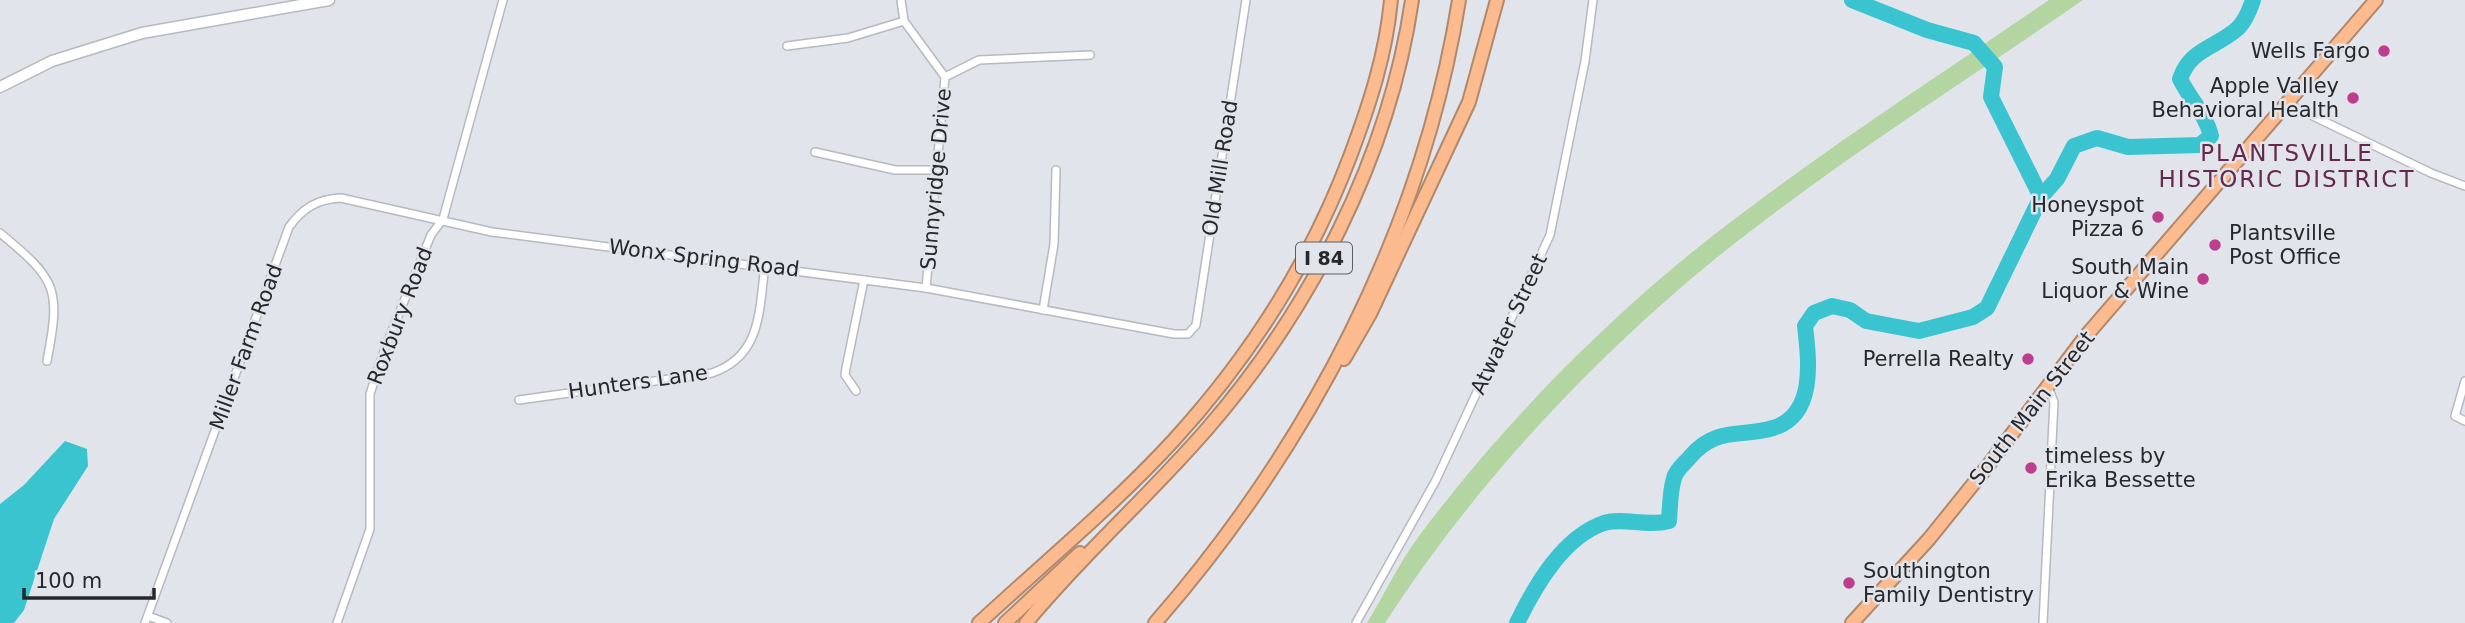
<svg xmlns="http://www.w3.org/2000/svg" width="2465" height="623" viewBox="0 0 2465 623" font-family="'DejaVu Sans',sans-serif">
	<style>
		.green { fill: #b2d5a1 }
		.water { fill: #39c4d0 }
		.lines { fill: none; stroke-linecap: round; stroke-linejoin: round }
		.river { stroke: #39c4d0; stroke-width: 16 }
		.street-casing { stroke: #b6b9bf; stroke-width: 10 }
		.secondary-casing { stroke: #b6b9bf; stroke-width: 13 }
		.highway-casing { stroke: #b1886b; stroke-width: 16 }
		.street { stroke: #fff; stroke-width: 7 }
		.secondary { stroke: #fff; stroke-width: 10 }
		.highway { stroke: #fbbb8e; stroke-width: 12 }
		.poi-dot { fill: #bc3e8c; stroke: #e1e4eb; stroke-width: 2.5 }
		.labels { text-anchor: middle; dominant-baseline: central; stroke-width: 5; stroke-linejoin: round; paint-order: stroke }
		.shield { fill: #e1e4eb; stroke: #5f6065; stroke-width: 2 }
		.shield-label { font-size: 19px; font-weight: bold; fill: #27282b }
		.poi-label { font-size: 21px; fill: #27282b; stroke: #e1e4eb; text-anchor: end }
		.street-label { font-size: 21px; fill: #27282b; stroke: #e1e4eb }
		.neighbourhood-label { font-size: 23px; letter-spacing: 2px; fill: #65274c; stroke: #e1e4eb }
	</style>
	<rect width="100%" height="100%" fill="#e1e4eb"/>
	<!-- green -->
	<path class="green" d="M2049,0H2083C1950,92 1810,178 1686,283C1571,382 1467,496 1385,623H1367C1384,595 1399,563 1419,536C1502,425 1605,320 1715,234C1822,151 1937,77 2049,0Z"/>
	<!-- water -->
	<polygon class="water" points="65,441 87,449 88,466 54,519 24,610 14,623 0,623 0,504 24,485"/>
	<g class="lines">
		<!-- river -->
		<g class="river">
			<polyline points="1852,0 1927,30 1974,43 1995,67 1991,97 2041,197"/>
			<path d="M1517,623C1535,586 1563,537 1604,523C1623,517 1647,527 1669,521C1670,507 1670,491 1674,478C1676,470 1685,463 1690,457C1716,426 1740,438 1773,428C1816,415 1809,361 1805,326L1814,313L1832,306L1850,310L1866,321L1919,331L1973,317L1987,308L2041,197L2057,179L2074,146L2097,138L2128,147L2200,145L2211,136C2206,115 2190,99 2180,79C2190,49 2215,48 2237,29C2244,23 2250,9 2253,0"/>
		</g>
		<!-- street casing -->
		<g class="street-casing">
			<g id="street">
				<polyline points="901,0 904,21 945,77 926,288"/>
				<polyline points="787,46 848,38 904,21"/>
				<polyline points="945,77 979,60 1090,55"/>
				<polyline points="2288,104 2431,173 2465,186"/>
				<polyline points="815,152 895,170 938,170"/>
				<path d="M0,233C57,280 61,288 47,361"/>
				<polyline points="1043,310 1054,244 1056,170"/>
				<polyline points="2465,381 2455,416 2465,421"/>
				<polyline points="856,391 845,375 846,368 864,280"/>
				<path d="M519,400L712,373C762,356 759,310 765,265"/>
				<polyline points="148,616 167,623"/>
				<path d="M145,623L289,227C303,208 317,199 341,198L492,232L926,288L1174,334H1188L1196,325L1246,0"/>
				<polyline points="337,623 370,529 370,394 385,348 431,235 443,219 503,0"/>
				<polyline points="1356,623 1436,480 1550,235 1585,61 1593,0"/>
				<polyline points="2043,623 2054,402 2048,387"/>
			</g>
		</g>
		<!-- secondary casing -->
		<g class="secondary-casing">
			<polyline id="secondary" points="0,87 52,61 142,33 329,0"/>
		</g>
		<!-- highway casing -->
		<g class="highway-casing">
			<g id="highway">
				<polyline points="1344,359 1370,314 1469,102 1497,0"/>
				<path d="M979,623C1044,563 1113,506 1173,441C1250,357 1311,261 1351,154C1370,103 1386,54 1391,0"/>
				<polyline points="1005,623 1080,553"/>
				<path d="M1026,623C1082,555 1149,496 1207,429C1310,310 1389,158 1412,0"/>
				<path d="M1155,623C1308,448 1422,232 1459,0"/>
				<polyline points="1852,623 1929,539 1987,467 2085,337 2376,0"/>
			</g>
		</g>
		<!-- street -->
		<use href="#street" class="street"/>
		<!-- secondary -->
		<use href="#secondary" class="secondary"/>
		<!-- highway -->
		<use href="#highway" class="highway"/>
	</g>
	<!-- markers -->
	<g class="poi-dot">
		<circle cx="2384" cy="51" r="7"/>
		<circle cx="2353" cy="98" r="7"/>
		<circle cx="2158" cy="217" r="7"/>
		<circle cx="2215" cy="245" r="7"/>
		<circle cx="2203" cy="279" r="7"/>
		<circle cx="2028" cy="359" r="7"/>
		<circle cx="2031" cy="468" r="7"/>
		<circle cx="1849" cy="583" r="7"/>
	</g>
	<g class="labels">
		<!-- shield labels -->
		<rect class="shield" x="1296" y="242.5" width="56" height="31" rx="5"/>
		<g class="shield-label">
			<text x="1324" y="258">I 84</text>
		</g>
		<!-- poi labels -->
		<g class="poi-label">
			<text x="2370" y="51">Wells Fargo</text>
			<text x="2339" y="86">Apple Valley<tspan x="2339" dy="24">Behavioral Health</tspan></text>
			<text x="2144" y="205">Honeyspot<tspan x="2144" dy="24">Pizza 6</tspan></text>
			<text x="2229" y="233" text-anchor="start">Plantsville<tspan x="2229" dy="24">Post Office</tspan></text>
			<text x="2189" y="267">South Main<tspan x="2189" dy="24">Liquor &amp; Wine</tspan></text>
			<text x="2014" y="359">Perrella Realty</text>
			<text x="2045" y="456" text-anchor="start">timeless by<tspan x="2045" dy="24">Erika Bessette</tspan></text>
			<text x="1863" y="571" text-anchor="start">Southington<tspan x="1863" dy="24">Family Dentistry</tspan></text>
		</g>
		<!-- street labels -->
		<g class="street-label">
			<text transform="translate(1220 168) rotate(-81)">Old Mill Road</text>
			<text transform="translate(936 179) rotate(-85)">Sunnyridge Drive</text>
			<text transform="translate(704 258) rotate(7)">Wonx Spring Road</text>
			<text transform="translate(400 316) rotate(-69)">Roxbury Road</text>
			<text transform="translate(1509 324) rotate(-65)">Atwater Street</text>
			<text transform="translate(246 347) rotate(-70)">Miller Farm Road</text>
			<text transform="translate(638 382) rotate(-8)">Hunters Lane</text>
			<text transform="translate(2032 408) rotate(-52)">South Main Street</text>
		</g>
		<!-- neighbourhood labels -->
		<g class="neighbourhood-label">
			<text x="2287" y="153">PLANTSVILLE<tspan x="2287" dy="26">HISTORIC DISTRICT</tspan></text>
		</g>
	</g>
	<!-- scale -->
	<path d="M24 588v10h130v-10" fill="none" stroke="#27282b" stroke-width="3.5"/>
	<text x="35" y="588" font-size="21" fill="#27282b" stroke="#e1e4eb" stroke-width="5" paint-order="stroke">100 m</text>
</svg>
